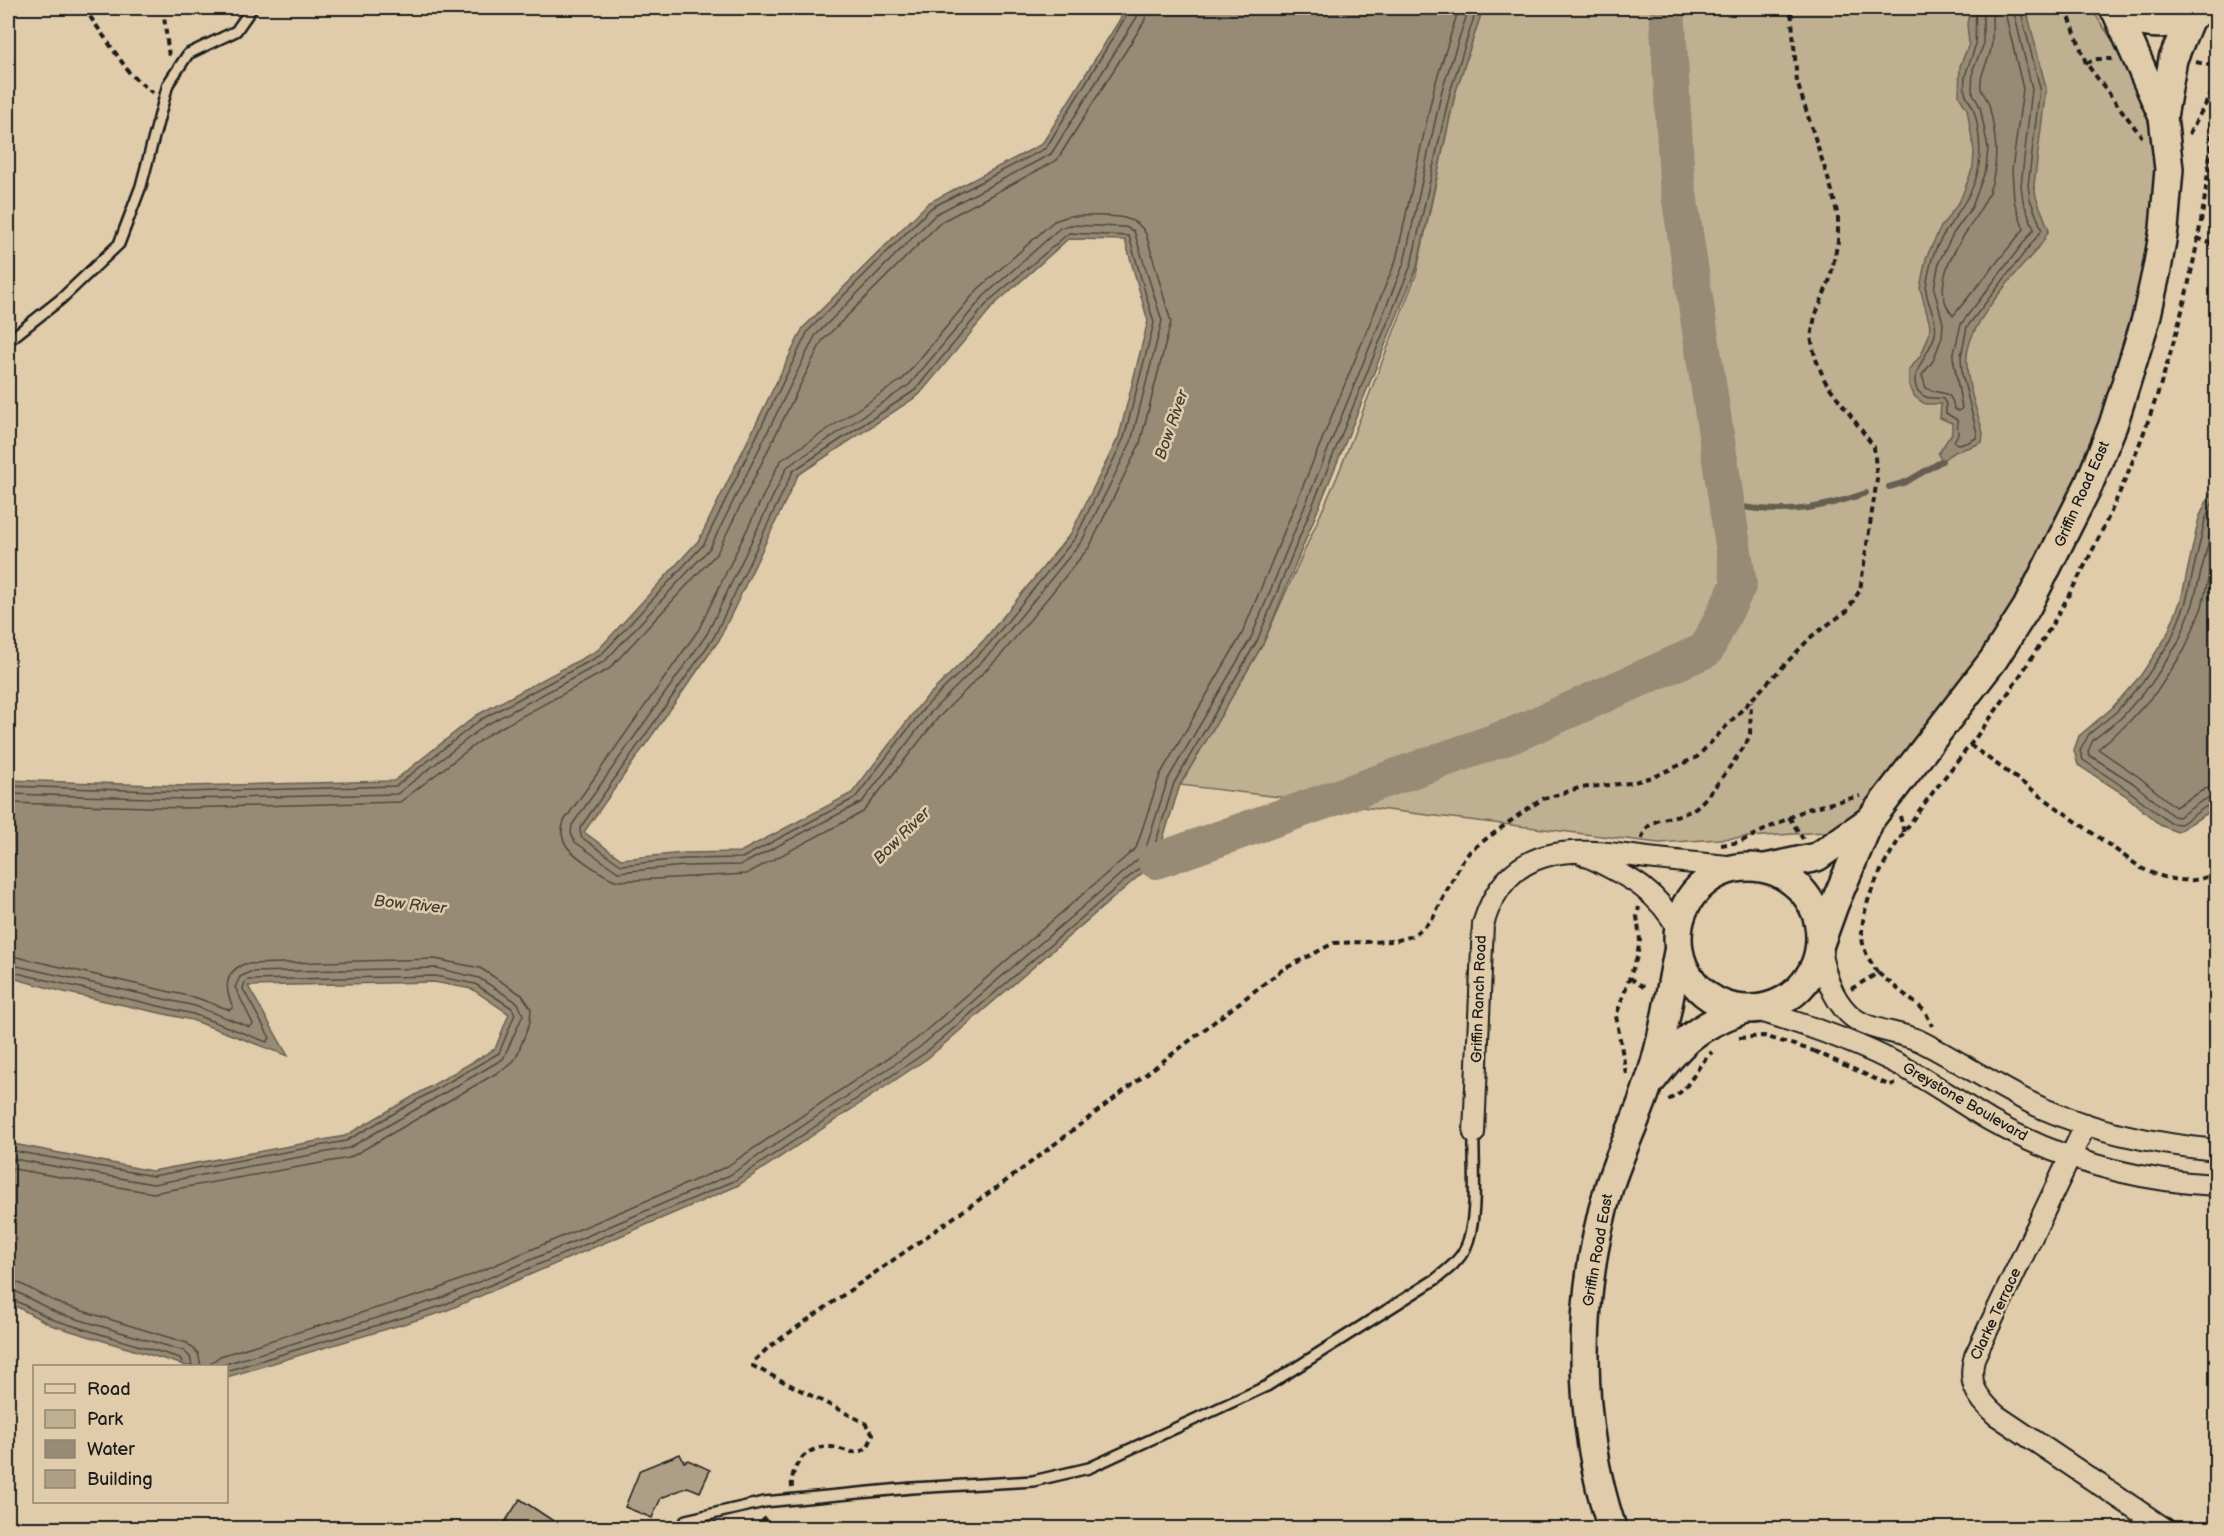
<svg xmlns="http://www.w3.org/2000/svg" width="2224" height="1536" viewBox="0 0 2224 1536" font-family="'Balsamiq Sans',sans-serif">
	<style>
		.green { fill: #c0b092; stroke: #6e6657; stroke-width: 1.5 }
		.water { fill: #988b75; stroke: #665f51; stroke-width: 1.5; fill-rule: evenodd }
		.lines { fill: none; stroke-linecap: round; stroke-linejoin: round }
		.shore { stroke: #4e4840; stroke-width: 1.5 }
		.stream { stroke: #665f51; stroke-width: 6 }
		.river { stroke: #988b75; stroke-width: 36 }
		.building { fill: #ad9e85; stroke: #1c1c1c; stroke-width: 1.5 }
		.lane-casing { stroke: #1c1c1c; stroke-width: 14 }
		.street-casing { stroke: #1c1c1c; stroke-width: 24 }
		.secondary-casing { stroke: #1c1c1c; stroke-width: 32 }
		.path { stroke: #1c1c1c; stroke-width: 4; stroke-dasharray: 6 4.5; stroke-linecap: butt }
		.lane { stroke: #e0ccaa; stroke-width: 9 }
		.street { stroke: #e0ccaa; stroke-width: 20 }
		.secondary { stroke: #e0ccaa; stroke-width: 27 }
		.labels { text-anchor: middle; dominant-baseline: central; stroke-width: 5; stroke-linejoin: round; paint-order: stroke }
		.street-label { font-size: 15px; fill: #1c1c1c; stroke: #e0ccaa }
		.water-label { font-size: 16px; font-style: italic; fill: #413d37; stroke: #e0ccaa }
	</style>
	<rect width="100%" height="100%" fill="#e0ccaa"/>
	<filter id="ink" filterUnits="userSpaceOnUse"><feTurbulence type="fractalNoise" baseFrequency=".0167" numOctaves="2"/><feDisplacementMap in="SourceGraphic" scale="12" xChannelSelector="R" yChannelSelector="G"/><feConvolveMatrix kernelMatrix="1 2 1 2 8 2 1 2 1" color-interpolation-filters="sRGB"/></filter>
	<g filter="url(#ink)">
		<!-- green -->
		<polygon class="green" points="1483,8 2091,8 2163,117 2164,229 2058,548 1853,830 1659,843 1180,785 1263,644 1337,477 1416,275 1455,94"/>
		<!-- water -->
		<g class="water">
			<path d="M1127,8H1483L1455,94L1417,267L1263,644L1180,785L1156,861L928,1058L737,1186L443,1312L227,1377L226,1366H187L51,1325L8,1302V1143L152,1171L345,1136L495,1049L509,1014L472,989L434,982L248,986L288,1056L192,1020L64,992L8,977V780L185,786L394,781L477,715L598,650L699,540L803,328L928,203L1042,144ZM1068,239L1125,240L1148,321L1119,436L1071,533L984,640L921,703L852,793L740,852L684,853L621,859L584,832L719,640L798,475L919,395L994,305Z"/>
			<path d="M1970,8H2026L2046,88L2034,185L2036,197L2049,230L2042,243C2018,273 1970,319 1967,356C1965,382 1977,409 1983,433L1982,442C1965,451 1957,447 1942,461L1938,454L1952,433V423L1940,418L1941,404H1925L1915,397L1909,385V370L1921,355L1929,335L1930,325L1920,288L1926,258L1941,227L1960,201L1973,167L1974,151L1967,109L1959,96L1960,66L1969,44L1967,24Z"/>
			<polygon points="2216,481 2216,808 2177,832 2160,825 2125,795 2078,765 2074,750 2079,736 2112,708 2141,675 2166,637 2181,600 2199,518"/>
		</g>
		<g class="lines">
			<!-- shore -->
			<g class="shore">
				<path d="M1976,8C1975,19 1976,32 1975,44C1974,60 1962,69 1965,92C1966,98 1971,102 1973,108C1979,125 1981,149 1979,166C1973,203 1943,225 1932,259C1930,267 1926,282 1926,290C1927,305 1938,318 1935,334C1932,352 1898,384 1926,397C1931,399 1938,397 1943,399L1946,404V413L1957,420L1958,434L1954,441L1957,444L1967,443L1976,438L1977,433L1962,374L1961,356L1967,327L2042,230L2030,199L2028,185L2040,88L2020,8"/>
				<path d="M1983,8V46L1973,69L1972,91L1980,107L1988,148L1986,169L1972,207L1953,234L1939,262L1934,289L1943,323L1942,337L1933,361L1922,375L1926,388C1939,396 1952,387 1954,409L1959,411L1962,408L1953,357L1961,324L2034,229L2023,201L2021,185L2032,89L2013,8"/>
				<path d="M1992,8C1992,18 1993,40 1991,49C1988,63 1979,74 1981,89C1983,94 1988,99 1989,105C1996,134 2000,163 1989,192C1976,227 1921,276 1953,316L2024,229L2014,201L2012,170L2023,89L2004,8"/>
				<path d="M1069,216C1092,217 1134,209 1146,234L1171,322L1140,443L1090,546L1002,654L938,718L863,812L746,874L618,881C606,878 572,855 566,845C561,837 561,829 564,821L699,629L780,461L903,379L977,290L1054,221Z"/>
				<polygon points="1069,225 1125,227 1134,231 1162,321 1131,442 1082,541 994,649 931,712 862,802 741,865 685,866 618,872 575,842 571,833 572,825 707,634 787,467 909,385 984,296 1060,228"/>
				<polygon points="1069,233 1129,236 1154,323 1124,438 1076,537 989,644 925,707 855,798 742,858 684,859 621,865 581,837 580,828 714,637 793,471 914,391 990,300"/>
				<polyline points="2216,495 2205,520 2186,602 2171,640 2145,679 2116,712 2089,734 2080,751 2083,760 2128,790 2170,823 2181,824 2205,807 2216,803"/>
				<polyline points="2216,512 2193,604 2178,643 2151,684 2121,718 2093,740 2088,751 2089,755 2133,783 2173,816 2178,817 2202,801 2216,796"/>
				<polyline points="2216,542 2202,607 2185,649 2158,690 2127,724 2098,749 2139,777 2175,807 2205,789 2216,787"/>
				<polyline points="8,786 185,792 396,786 480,720 601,655 704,544 808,331 931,208 1046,148 1131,8"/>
				<polyline points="8,794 185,799 397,794 484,726 605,661 710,548 815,336 936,214 1051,154 1137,17 1139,8"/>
				<polyline points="8,803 185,808 400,802 489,734 609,669 717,553 822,341 941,222 1057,160 1144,22 1148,8"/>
				<path d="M8,955L197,998L230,1010L233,1007C225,990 223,973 244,964L435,959L480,968L522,995L531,1008L530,1022L516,1058L509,1066L349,1158L153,1193L8,1168"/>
				<polyline points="8,964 195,1006 250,1027 253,1024 235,987 240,977 250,972 436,968 479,978 518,1003 523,1015 503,1059 349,1148 153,1184 8,1158"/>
				<polyline points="8,971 193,1014 267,1042 270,1038 243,989 244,984 248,980 435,976 475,984 512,1008 515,1014 499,1053 346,1141 153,1176 8,1150"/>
				<polyline points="8,1281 19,1283 60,1304 187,1343 198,1353 201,1366"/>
				<polyline points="8,1290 15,1291 57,1313 184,1351 190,1357 192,1366"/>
				<polyline points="8,1297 54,1320 180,1358 184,1366"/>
				<polyline points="207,1366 220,1356 436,1290 726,1167 915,1040 1136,848 1160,775 1242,634 1396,260 1434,88 1459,8"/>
				<polyline points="219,1366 439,1299 730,1175 920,1047 1144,854 1168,779 1251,638 1404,263 1442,90 1469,8"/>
				<polyline points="226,1371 441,1306 734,1181 925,1053 1151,858 1174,783 1257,641 1411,265 1450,92 1477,8"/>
			</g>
			<!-- stream -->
			<g class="stream">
				<polyline points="1889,487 1906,482 1942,461"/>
				<path d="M1726,504C1779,515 1815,511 1866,493"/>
			</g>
			<!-- river -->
			<polyline class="river" points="1156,861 1513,735 1706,650 1739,584 1677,181 1667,8"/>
		</g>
		<!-- building -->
		<g class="building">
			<polygon points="680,1454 684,1462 688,1460 710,1470 700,1492 688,1487 661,1498 652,1518 625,1507 640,1470"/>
			<polygon points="520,1499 564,1528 515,1528 505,1522"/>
		</g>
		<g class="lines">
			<!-- lane casing -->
			<g class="lane-casing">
				<g id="lane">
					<polyline points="8,341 61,299 119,244 141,186 168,84 188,54 236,31 252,8"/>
					<path d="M686,1520L764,1502L912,1488L1033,1481L1089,1468L1267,1386L1436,1279C1447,1270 1458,1262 1465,1249C1479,1220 1473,1166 1474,1133"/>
				</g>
			</g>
			<!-- street casing -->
			<g class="street-casing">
				<g id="street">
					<path d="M1583,854C1624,875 1655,887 1678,929"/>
					<path d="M1820,952C1826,975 1831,996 1848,1013C1866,1032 1897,1030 1920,1041C1962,1062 2001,1090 2044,1109C2099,1133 2157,1144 2216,1150"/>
					<path d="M1753,1009C1800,1023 1846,1038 1890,1060C1925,1077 1957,1101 1991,1121C2060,1160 2137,1181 2216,1185"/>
					<path d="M2086,1124L1975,1356C1967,1382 1976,1397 1996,1415L2164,1528"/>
					<path d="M1474,1133L1483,924C1508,843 1570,847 1640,857C1672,861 1705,864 1737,867"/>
				</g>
			</g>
			<!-- secondary casing -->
			<g class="secondary-casing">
				<g id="secondary">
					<path d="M2113,8C2138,28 2174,29 2201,11"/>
					<polyline points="2115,9 2163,117"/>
					<circle cx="1749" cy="938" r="71"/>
					<polyline points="1766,868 1817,857 1870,820"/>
					<polyline points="1821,941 1834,905 1870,820 1994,659 2027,607 2089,484 2113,425 2146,319 2157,269 2164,229 2169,169 2163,117 2173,59 2190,18"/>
					<path d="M1653,1079C1683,1040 1696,1027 1742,1010"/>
					<path d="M1612,1528C1576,1420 1577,1296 1609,1187C1620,1152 1637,1120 1648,1085C1663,1043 1669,996 1678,952"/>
				</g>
			</g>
			<!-- path -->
			<g class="path">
				<polyline points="84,8 131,75 153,93"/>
				<polyline points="163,8 169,57"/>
				<polyline points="2066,8 2086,63 2142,137"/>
				<polyline points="2196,62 2213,66"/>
				<polyline points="2086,63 2098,59 2114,59"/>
				<polyline points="2189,134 2210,96"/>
				<polyline points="2197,238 2216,245"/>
				<path d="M1970,745L2141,868C2166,880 2191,886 2216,873"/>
				<polyline points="1900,816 1904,833"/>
				<polyline points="1789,817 1803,839"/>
				<path d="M1642,839C1646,815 1675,820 1692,810C1708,801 1734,760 1746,744L1750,734L1751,702"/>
				<polyline points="1721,845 1740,842 1807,809 1860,796"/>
				<polyline points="1878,973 1925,1011 1932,1026"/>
				<polyline points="1630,978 1647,989"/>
				<path d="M1851,989L1878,973C1869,960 1861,948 1862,931C1865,870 1934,792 1970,745C2000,706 2028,666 2053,623C2130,492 2183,346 2205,196C2207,178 2210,159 2211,140C2212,111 2208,83 2216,55"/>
				<polyline points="1739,1038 1764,1036 1814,1051"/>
				<polyline points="1814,1051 1888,1085 1895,1084"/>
				<polyline points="1626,1074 1616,1016 1637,957 1640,940 1637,916 1639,907"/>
				<path d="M1668,1100C1692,1089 1693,1069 1712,1052"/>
				<path d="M792,1488C790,1465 807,1445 831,1447C842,1448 854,1456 863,1450C869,1447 871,1440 873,1434L865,1423L753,1366L755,1360L769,1347L1013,1176L1282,970L1334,943L1395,941L1412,936L1424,927L1433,918L1461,863L1471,850L1527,809L1543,799L1579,788L1631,783L1656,776L1697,757L1812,636L1847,611L1860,590L1877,479L1874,447L1825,381L1815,357L1811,337L1815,316L1830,279L1838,241V217L1832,191L1797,82L1791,8"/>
				<polyline points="754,1528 766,1518"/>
			</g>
			<!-- lane -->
			<use href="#lane" class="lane"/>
			<!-- street -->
			<use href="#street" class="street"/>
			<!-- secondary -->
			<use href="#secondary" class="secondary"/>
		</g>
	</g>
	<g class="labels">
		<!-- street labels -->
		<g class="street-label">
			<text transform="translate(2082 494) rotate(-66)">Griffin Road East</text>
			<text transform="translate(1479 999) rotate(-88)">Griffin Ranch Road</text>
			<text transform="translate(1965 1102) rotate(30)">Greystone Boulevard</text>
			<text transform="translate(1598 1250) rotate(-80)">Griffin Road East</text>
			<text transform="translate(1996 1314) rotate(-65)">Clarke Terrace</text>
		</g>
		<!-- water labels -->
		<g class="water-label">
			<text transform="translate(1172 425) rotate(-71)">Bow River</text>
			<text transform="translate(902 836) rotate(-45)">Bow River</text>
			<text transform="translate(410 905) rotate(6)">Bow River</text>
		</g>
	</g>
	<!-- margin -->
	<rect width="2224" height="1536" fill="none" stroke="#e0ccaa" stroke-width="30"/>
	<rect x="15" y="15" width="2194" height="1506" fill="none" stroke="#1c1c1c" stroke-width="2" filter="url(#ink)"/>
	<!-- legend -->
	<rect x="33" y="1365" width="195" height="138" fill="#e0ccaa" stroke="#928671" stroke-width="1.5"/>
	<rect x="45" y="1384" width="30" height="9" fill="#e0ccaa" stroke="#928671" stroke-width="1.5"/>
	<text x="87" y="1395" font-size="18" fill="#1c1c1c">Road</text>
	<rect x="45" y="1410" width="30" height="18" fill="#c0b092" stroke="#928671" stroke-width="1.5"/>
	<text x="87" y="1425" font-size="18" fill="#1c1c1c">Park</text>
	<rect x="45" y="1440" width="30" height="18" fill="#988b75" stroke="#928671" stroke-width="1.5"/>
	<text x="87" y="1455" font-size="18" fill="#1c1c1c">Water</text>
	<rect x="45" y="1470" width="30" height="18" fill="#ad9e85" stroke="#928671" stroke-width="1.5"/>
	<text x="87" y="1485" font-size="18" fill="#1c1c1c">Building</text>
</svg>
